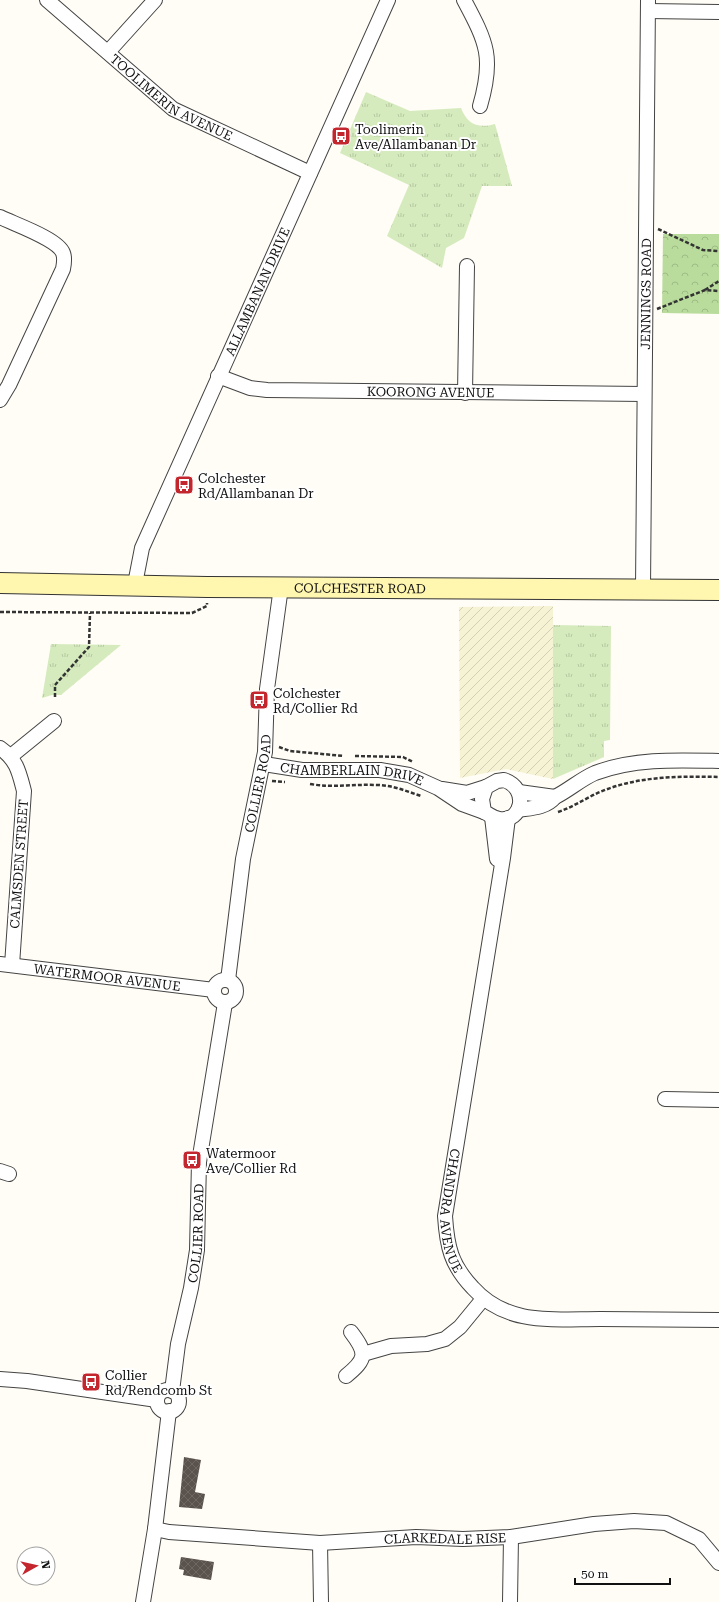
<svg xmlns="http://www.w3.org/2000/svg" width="719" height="1602" viewBox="0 0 719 1602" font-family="'Roboto Serif',serif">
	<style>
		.farmland { fill: url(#farmland-furrows) }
		.grass { fill: url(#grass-tufts) }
		.forest { fill: url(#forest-crowns) }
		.building { fill: url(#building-cross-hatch) }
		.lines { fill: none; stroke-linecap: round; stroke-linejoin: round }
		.minor-casing { stroke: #444; stroke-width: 16 }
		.secondary-casing { stroke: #333; stroke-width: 22 }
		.path { stroke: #333; stroke-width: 2.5; stroke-dasharray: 4 2; stroke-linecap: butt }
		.minor { stroke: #fff; stroke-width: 14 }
		.secondary { stroke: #fff6b0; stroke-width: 20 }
		.labels { text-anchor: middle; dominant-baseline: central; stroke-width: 4; stroke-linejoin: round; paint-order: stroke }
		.street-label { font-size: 13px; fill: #111; stroke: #fff }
		.poi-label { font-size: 13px; fill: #111; stroke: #fff; text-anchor: start }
	</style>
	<defs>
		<pattern id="farmland-furrows" width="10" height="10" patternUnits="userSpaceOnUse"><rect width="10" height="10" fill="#f6f3d4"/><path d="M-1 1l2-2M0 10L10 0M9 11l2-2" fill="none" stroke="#d2cfb5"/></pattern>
		<pattern id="grass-tufts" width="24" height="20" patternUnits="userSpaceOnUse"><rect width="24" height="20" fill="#d5ebbd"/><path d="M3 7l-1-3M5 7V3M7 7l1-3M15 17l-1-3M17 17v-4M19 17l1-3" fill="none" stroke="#b6c8a1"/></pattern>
		<pattern id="forest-crowns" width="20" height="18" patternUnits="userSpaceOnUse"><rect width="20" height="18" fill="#b9dc9c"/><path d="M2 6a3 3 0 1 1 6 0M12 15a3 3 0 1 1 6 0" fill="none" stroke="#9ebc85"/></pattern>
		<pattern id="building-cross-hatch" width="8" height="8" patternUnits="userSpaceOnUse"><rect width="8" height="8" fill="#5a524d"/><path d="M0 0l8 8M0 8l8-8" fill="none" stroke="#6d6662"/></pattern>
	</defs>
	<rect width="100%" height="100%" fill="#fffdf5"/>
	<!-- farmland -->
	<polygon class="farmland" points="553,606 553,779 506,769 460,778 459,607"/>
	<!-- grass -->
	<g class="grass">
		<path d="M366,92L410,111L461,108C467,124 478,129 495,124L512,186H482L464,238L446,248L442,268L387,236L409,185L340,153Z"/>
		<polygon points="553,625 611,626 610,740 604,741 604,757 553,779"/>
		<polygon points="51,644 121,645 61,695 52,695 42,698"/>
	</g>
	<!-- forest -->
	<polygon class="forest" points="663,234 719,234 719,314 662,313"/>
	<!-- building -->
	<g class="building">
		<polygon points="184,1457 201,1460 195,1492 205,1494 202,1509 179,1507"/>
		<polygon points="181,1557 214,1562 211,1580 183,1575 184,1570 179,1569"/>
	</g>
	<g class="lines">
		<!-- minor casing -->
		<g class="minor-casing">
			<g id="minor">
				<path id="s1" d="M47,0L173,109L310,173"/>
				<path d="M464,0C487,43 494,58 480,106"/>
				<polyline points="648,11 719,12"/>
				<polyline points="108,52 155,0"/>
				<path d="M0,217C14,224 58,239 63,253C65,258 64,264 63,269L9,385L0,400"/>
				<path id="s2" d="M218,376L250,388L267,390L644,394"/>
				<polyline points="465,393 467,266"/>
				<path id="s3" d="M135,584L142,548L388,0"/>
				<path id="s4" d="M643,588L648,0"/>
				<path d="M0,748C17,760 19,772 24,791L12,965"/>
				<polyline points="11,756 54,721"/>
				<path id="s5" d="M264,764L302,770H380L409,775L438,788L462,804L484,812"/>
				<path d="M504,780C529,788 523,823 499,819C493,818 489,814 484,812L482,799L486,787L497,781Z"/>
				<polyline points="442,789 467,793 486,787"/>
				<polyline points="519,792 555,797"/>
				<path d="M518,810C531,808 546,808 555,797C569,790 581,779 595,773C634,758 678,760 719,761"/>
				<polyline points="492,817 497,859"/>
				<path id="s6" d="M508,818L503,858L445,1216C447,1247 451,1265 473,1288C507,1326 554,1319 600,1319C640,1319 679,1320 719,1320"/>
				<path id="s7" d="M0,964L214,990"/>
				<circle cx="225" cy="991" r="11"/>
				<path id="s8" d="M228,980L243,859L265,752L267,689L281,587"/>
				<polyline points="665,1099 719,1100"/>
				<polyline points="0,1171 9,1174"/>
				<polyline points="363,1354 391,1346 427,1344 445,1339 460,1327 483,1299"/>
				<path d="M346,1376C367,1359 367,1353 351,1332"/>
				<polyline points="0,1379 27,1381 157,1400"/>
				<circle cx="168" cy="1401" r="11"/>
				<path id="s9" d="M172,1391L178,1344L191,1288L197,1250L199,1162L225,1003"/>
				<path id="s10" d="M155,1529L169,1532L320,1543L416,1537L463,1539L511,1537L594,1524L634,1521L666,1523L699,1539L719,1563"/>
				<polyline points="320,1543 321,1602"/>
				<polyline points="143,1602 155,1529 169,1411"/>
				<polyline points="510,1602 511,1537"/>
			</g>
		</g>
		<!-- secondary casing -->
		<g class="secondary-casing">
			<g id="secondary">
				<path id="s11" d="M0,583L207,587L719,590"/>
			</g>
		</g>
		<!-- path -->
		<g class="path">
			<polyline points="658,229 703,250 719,251"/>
			<polyline points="705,290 719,281"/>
			<polyline points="657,309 705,290 719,291"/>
			<polyline points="0,612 192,613 207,606 207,603"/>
			<polyline points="55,697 55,685 89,647 90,613"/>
			<polyline points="279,747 290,751 344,756"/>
			<polyline points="355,756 403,757 413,762"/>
			<polyline points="272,781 285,782"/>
			<path d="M310,784C334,788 353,784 376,785C392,785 406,791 421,796"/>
			<path d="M558,812C573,807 586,798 600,792C637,776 680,776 719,777"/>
		</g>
		<!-- minor -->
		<use href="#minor" class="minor"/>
		<!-- secondary -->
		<use href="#secondary" class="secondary"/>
	</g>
	<!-- icons -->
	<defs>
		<g id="bus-square" transform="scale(1)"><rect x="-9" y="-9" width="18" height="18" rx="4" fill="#c4262e" stroke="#fff"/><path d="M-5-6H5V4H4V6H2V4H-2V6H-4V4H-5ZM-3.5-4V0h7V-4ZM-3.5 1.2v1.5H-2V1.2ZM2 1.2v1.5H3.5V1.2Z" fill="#fff"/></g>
	</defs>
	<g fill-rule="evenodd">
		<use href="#bus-square" x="341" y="136"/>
		<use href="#bus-square" x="184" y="485"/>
		<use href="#bus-square" x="259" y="700"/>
		<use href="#bus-square" x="192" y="1160"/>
		<use href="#bus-square" x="91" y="1382"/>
	</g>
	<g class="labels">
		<!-- street labels -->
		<g class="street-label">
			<text stroke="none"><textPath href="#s1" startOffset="159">TOOLIMERIN AVENUE</textPath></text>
			<text stroke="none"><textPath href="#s3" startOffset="318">ALLAMBANAN DRIVE</textPath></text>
			<text stroke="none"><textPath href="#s4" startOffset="294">JENNINGS ROAD</textPath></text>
			<text stroke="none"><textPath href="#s2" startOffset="215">KOORONG AVENUE</textPath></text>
			<text stroke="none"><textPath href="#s11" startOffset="360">COLCHESTER ROAD</textPath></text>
			<text stroke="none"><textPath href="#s5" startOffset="89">CHAMBERLAIN DRIVE</textPath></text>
			<text stroke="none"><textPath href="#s8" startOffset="199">COLLIER ROAD</textPath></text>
			<text transform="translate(19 864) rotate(-86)">CALMSDEN STREET</text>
			<text stroke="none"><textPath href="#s7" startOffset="108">WATERMOOR AVENUE</textPath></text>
			<text stroke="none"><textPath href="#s6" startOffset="398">CHANDRA AVENUE</textPath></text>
			<text stroke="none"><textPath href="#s9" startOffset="160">COLLIER ROAD</textPath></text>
			<text stroke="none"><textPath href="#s10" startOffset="291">CLARKEDALE RISE</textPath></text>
		</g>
		<!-- poi labels -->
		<g class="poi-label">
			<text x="355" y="129">Toolimerin<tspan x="355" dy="15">Ave/Allambanan Dr</tspan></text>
			<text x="198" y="478">Colchester<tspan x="198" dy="15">Rd/Allambanan Dr</tspan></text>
			<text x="273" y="693">Colchester<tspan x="273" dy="15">Rd/Collier Rd</tspan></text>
			<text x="206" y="1153">Watermoor<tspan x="206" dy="15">Ave/Collier Rd</tspan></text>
			<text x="105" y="1375">Collier<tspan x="105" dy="15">Rd/Rendcomb St</tspan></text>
		</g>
	</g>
	<!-- north arrow -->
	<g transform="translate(36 1566) rotate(82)"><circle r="19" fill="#ffffff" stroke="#a0a0a0"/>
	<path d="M0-3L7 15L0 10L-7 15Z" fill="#c4262e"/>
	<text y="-6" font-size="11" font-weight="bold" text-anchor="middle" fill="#111111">N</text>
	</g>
	<!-- scale -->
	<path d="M575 1578v6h95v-6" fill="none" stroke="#111111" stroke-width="2"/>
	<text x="581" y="1578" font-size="12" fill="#111111" stroke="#ffffff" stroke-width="3" paint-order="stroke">50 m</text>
</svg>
